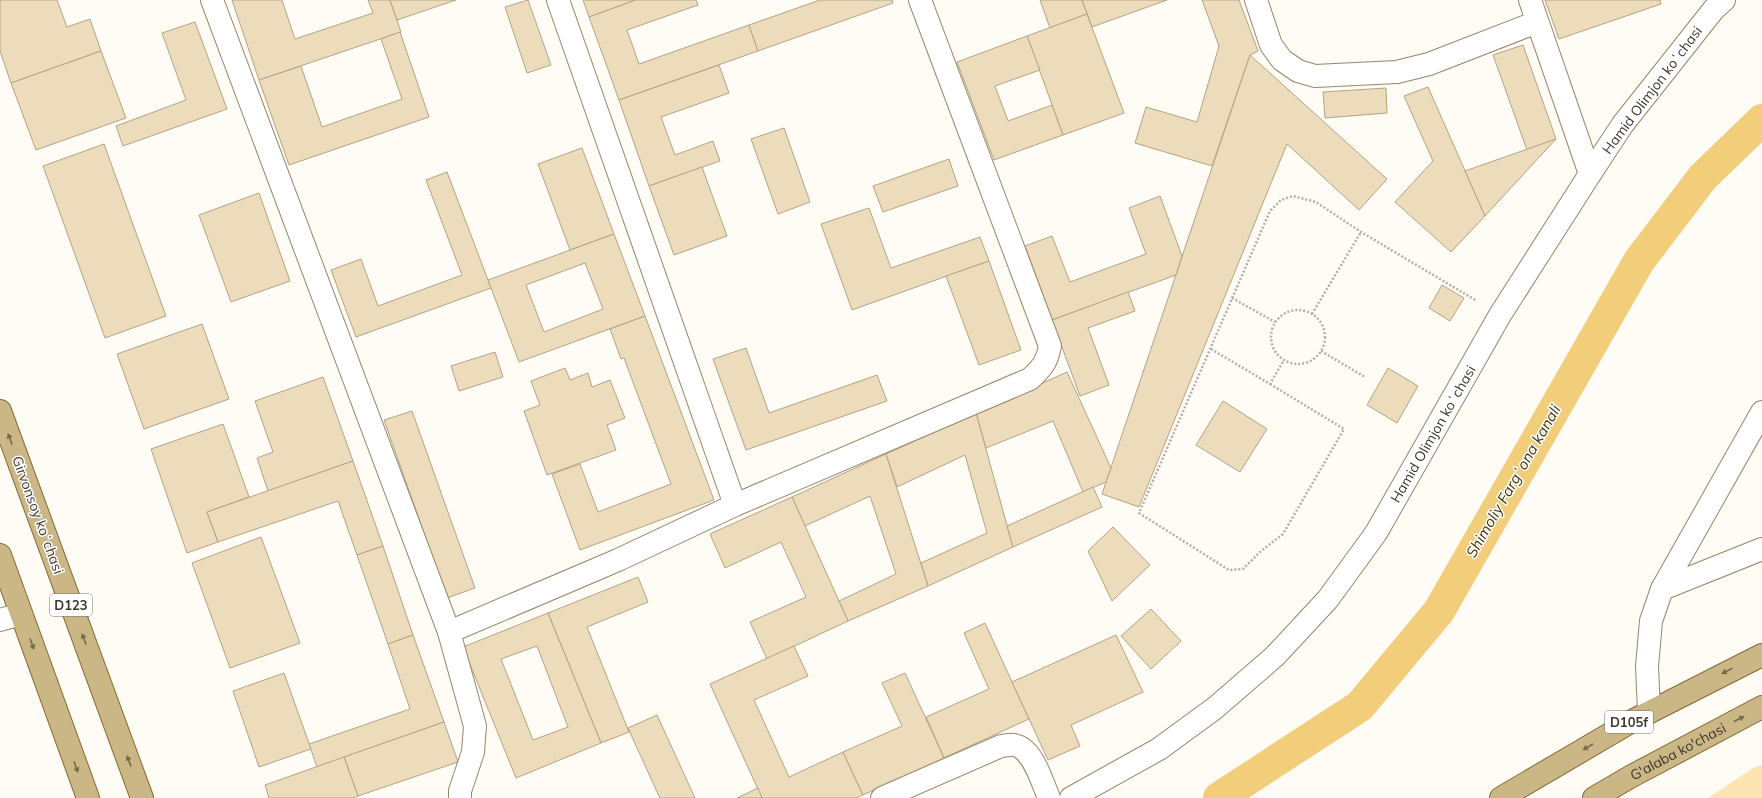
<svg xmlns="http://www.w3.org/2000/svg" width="1762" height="798" viewBox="0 0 1762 798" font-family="Mulish,sans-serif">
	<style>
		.green { fill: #fce5b3 }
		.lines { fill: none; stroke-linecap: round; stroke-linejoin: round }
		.canal { stroke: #f2cd7a; stroke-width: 32 }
		.building { fill: #ecdcbb; stroke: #b3a485; fill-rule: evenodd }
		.minor-casing { stroke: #968768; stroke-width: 24 }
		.major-casing { stroke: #836b32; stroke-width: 24 }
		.path { stroke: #b5b0a7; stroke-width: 2.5; stroke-dasharray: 2 2; stroke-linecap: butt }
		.minor { stroke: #fff; stroke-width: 22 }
		.major { stroke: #cbb786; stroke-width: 22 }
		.oneway { fill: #766a4f }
		.labels { text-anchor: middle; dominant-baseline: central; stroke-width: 3; stroke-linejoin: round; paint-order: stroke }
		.shield { fill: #fff; stroke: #77736a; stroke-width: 1 }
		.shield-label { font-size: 13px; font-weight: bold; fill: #3d372a }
		.street-label { font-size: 14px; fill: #3d372a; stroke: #fff }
		.water-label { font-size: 15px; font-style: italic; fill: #41320d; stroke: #fff }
	</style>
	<rect width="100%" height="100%" fill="#fffbf5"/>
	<!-- green -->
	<polygon class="green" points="1762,765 1762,798 1708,798 1753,768"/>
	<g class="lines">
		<!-- canal -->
		<polyline class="canal" points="1219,798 1360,706 1439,611 1639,261 1703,177 1762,120"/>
	</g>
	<!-- building -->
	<g class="building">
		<polygon points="0,0 57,0 67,27 90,19 101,51 11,83 0,51"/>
		<polygon points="232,0 282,0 295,39 373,13 368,0 390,0 401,32 259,80"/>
		<polygon points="390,0 456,0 397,20"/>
		<polygon points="528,0 551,65 527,73 505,7"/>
		<polygon points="583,0 636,0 589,17"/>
		<polygon points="636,0 696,0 698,5 627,30 639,64 749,25 758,51 619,100 589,17"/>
		<polygon points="820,0 892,0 893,3 758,51 749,25"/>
		<polygon points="1040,0 1082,0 1087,14 1050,28"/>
		<polygon points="1082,0 1167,0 1092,27"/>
		<polygon points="1202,0 1239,0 1258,51 1250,55 1212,166 1135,143 1146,107 1197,122 1219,46"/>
		<polygon points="1545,0 1660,0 1661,4 1559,39"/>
		<polygon points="1087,14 1124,113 1063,135 1027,36"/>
		<polygon points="195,22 227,109 123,146 116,126 186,100 162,33"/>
		<polygon points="400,32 429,117 289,165 259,80 301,66 322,127 402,99 381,39"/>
		<polygon points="1027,36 1040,70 995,86 1008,121 1052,105 1063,135 994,160 957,62"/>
		<polygon points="1523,45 1556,139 1527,150 1493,55"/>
		<polygon points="101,51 126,118 36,150 11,83"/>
		<polygon points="1250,55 1387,179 1359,210 1287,144 1139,507 1102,494"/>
		<polygon points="719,65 729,93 661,117 675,155 713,141 720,161 649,186 619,100"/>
		<polygon points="1428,87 1485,216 1451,252 1395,202 1433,161 1404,96"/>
		<polygon points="1386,88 1387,113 1325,118 1323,92"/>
		<polygon points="784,128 810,202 778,214 751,139"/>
		<polygon points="1556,139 1485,216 1465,171"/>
		<polygon points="104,144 166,316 105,338 43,166"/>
		<polygon points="582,148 614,234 570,250 538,164"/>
		<polygon points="949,159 958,186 883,212 873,186"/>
		<polygon points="702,167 727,236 674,255 649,186"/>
		<polygon points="447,172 491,288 356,337 331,270 361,259 378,306 462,275 426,180"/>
		<polygon points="259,193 290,281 231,302 199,215"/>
		<polygon points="1160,196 1182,256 1176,275 1052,320 1025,246 1052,236 1070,282 1146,254 1129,208"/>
		<polygon points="869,208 891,268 980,237 989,261 852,310 821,224"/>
		<path d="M614,234L645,316L519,362L488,280ZM585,263L603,309L544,332L526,285Z"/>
		<polygon points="989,261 1021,350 979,365 946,276"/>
		<polygon points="1442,285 1464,298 1450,321 1429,308"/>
		<polygon points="1128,292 1135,311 1088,328 1109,385 1080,396 1052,320"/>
		<polygon points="645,316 714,500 580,550 552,474 580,464 598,512 671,484 624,358 621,359 610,329"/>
		<polygon points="202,324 229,399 144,429 117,354"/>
		<polygon points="746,348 769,413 877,375 887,401 746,450 713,359"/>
		<polygon points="495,352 503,377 459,391 451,366"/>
		<polygon points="565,368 570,380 588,373 592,387 610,380 625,418 607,425 616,450 547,475 524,411 540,405 531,381"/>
		<polygon points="1388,368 1418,386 1397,423 1367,405"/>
		<polygon points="1067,372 1111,468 1106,482 1083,492 1053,421 986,448 976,413"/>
		<polygon points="323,377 353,461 268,491 257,458 273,452 255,401"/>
		<polygon points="1223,401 1267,429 1240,472 1196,445"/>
		<polygon points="412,411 475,588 447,598 384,420"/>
		<polygon points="976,413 1013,547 928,586 921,563 987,533 965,455 897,487 886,454"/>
		<polygon points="223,424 249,497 207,512 218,542 187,553 151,449"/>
		<polygon points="886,454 928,586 848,621 839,601 896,574 870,496 805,526 792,497"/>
		<polygon points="353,461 383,546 357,555 338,501 218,542 207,512"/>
		<polygon points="1093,487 1102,507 1013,547 1007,526"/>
		<polygon points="792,497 848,621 767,659 750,622 806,597 781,542 725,568 710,534"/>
		<polygon points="1113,527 1150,565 1112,601 1088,551"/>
		<polygon points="261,537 300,643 230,668 192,563"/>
		<polygon points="383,546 413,635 388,644 357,555"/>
		<polygon points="638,577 648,602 587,627 629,732 601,743 548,613"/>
		<polygon points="1151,609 1181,641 1151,669 1121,636"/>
		<path d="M548,613L601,743L516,778L463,647ZM537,646L568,727L533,740L501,659Z"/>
		<polygon points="985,623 1029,719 944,758 926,717 989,689 964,633"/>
		<polygon points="413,635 444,722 317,767 309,744 410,709 388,644"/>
		<polygon points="1116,635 1143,692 1071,725 1080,746 1048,760 1012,682"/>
		<polygon points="794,646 808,676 754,700 789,777 843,752 863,795 856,798 762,798 710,684"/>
		<polygon points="284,673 311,749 259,767 233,691"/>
		<polygon points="905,673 944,758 863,795 843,752 902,726 882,683"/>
		<polygon points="657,715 695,798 660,798 658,794 628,728"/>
		<polygon points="444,722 458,762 358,796 344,757"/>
		<polygon points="344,757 358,796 353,798 269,798 265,785"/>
		<polygon points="758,788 762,798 737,798"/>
	</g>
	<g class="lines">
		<!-- minor casing -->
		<g class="minor-casing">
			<g id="minor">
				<polyline points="212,0 449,632 475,726 473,752 460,791 460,798"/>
				<polyline points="558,0 735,505"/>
				<polyline points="1256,0 1271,45 1282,60 1298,71 1315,76 1397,72 1429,64 1537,22"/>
				<polyline points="1530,0 1590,174"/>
				<polyline points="1662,589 1762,412"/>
				<polyline points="0,620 21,614"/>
				<path d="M449,632L618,560L735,505L1030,379C1042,368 1047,362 1050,346L920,0"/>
				<polyline points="1649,712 1647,666 1651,621 1662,589 1762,549"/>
				<path d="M882,798L1001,746C1005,746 1010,744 1014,745C1033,748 1042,782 1049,798"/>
				<polyline points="1071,798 1159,749 1215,708 1275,656 1328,599 1376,533 1500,315 1590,174 1623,124 1714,9 1724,0"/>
			</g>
		</g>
		<!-- major casing -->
		<g class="major-casing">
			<g id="major">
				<polyline points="0,411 142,798"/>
				<polyline points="0,555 88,798"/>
				<polyline points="1501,798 1634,720 1762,655"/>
				<path id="s1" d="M1594,798L1630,777L1762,707"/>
			</g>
		</g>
		<!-- path -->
		<g class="path">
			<polyline points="1232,298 1275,322"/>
			<circle cx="1298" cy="337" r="27"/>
			<polyline points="1312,314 1361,232"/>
			<polyline points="1211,349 1270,384 1284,360"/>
			<polyline points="1321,351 1365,377"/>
			<polyline points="1270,384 1344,429 1283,534 1261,551 1243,569 1229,570 1139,513 1270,211 1281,200 1293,196 1316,202 1361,232 1477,301"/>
		</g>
		<!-- minor -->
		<use href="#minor" class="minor"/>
		<!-- major -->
		<use href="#major" class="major"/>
	</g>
	<!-- one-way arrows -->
	<defs><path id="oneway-solid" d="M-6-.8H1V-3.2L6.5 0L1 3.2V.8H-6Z"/></defs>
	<g class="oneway">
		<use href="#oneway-solid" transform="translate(10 439) rotate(-110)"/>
		<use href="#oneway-solid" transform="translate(84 639) rotate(-110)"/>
		<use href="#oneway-solid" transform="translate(32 644) rotate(70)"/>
		<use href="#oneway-solid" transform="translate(1727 671) rotate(153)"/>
		<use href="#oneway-solid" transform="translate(1739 719) rotate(-28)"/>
		<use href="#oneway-solid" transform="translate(1588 747) rotate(149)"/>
		<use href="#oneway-solid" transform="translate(129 761) rotate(-110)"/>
		<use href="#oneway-solid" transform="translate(76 767) rotate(70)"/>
	</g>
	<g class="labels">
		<!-- shield labels -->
		<g class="shield">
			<rect x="50" y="594" width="42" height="22" rx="3"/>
			<rect x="1605" y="711" width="48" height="22" rx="3"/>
		</g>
		<g class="shield-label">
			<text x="71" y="605">D123</text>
			<text x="1629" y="722">D105f</text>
		</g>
		<!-- street labels -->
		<g class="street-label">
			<text transform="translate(1652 90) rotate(-53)">Hamid Olimjon koʻchasi</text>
			<text transform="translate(1433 434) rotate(-60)">Hamid Olimjon koʻchasi</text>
			<text transform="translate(38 515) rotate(70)">Girvonsoy koʻchasi</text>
			<text stroke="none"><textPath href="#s1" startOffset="96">G'alaba ko'chasi</textPath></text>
		</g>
		<!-- water labels -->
		<g class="water-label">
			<text transform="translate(1513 481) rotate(-60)">Shimoliy Fargʻona kanali</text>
		</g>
	</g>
</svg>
